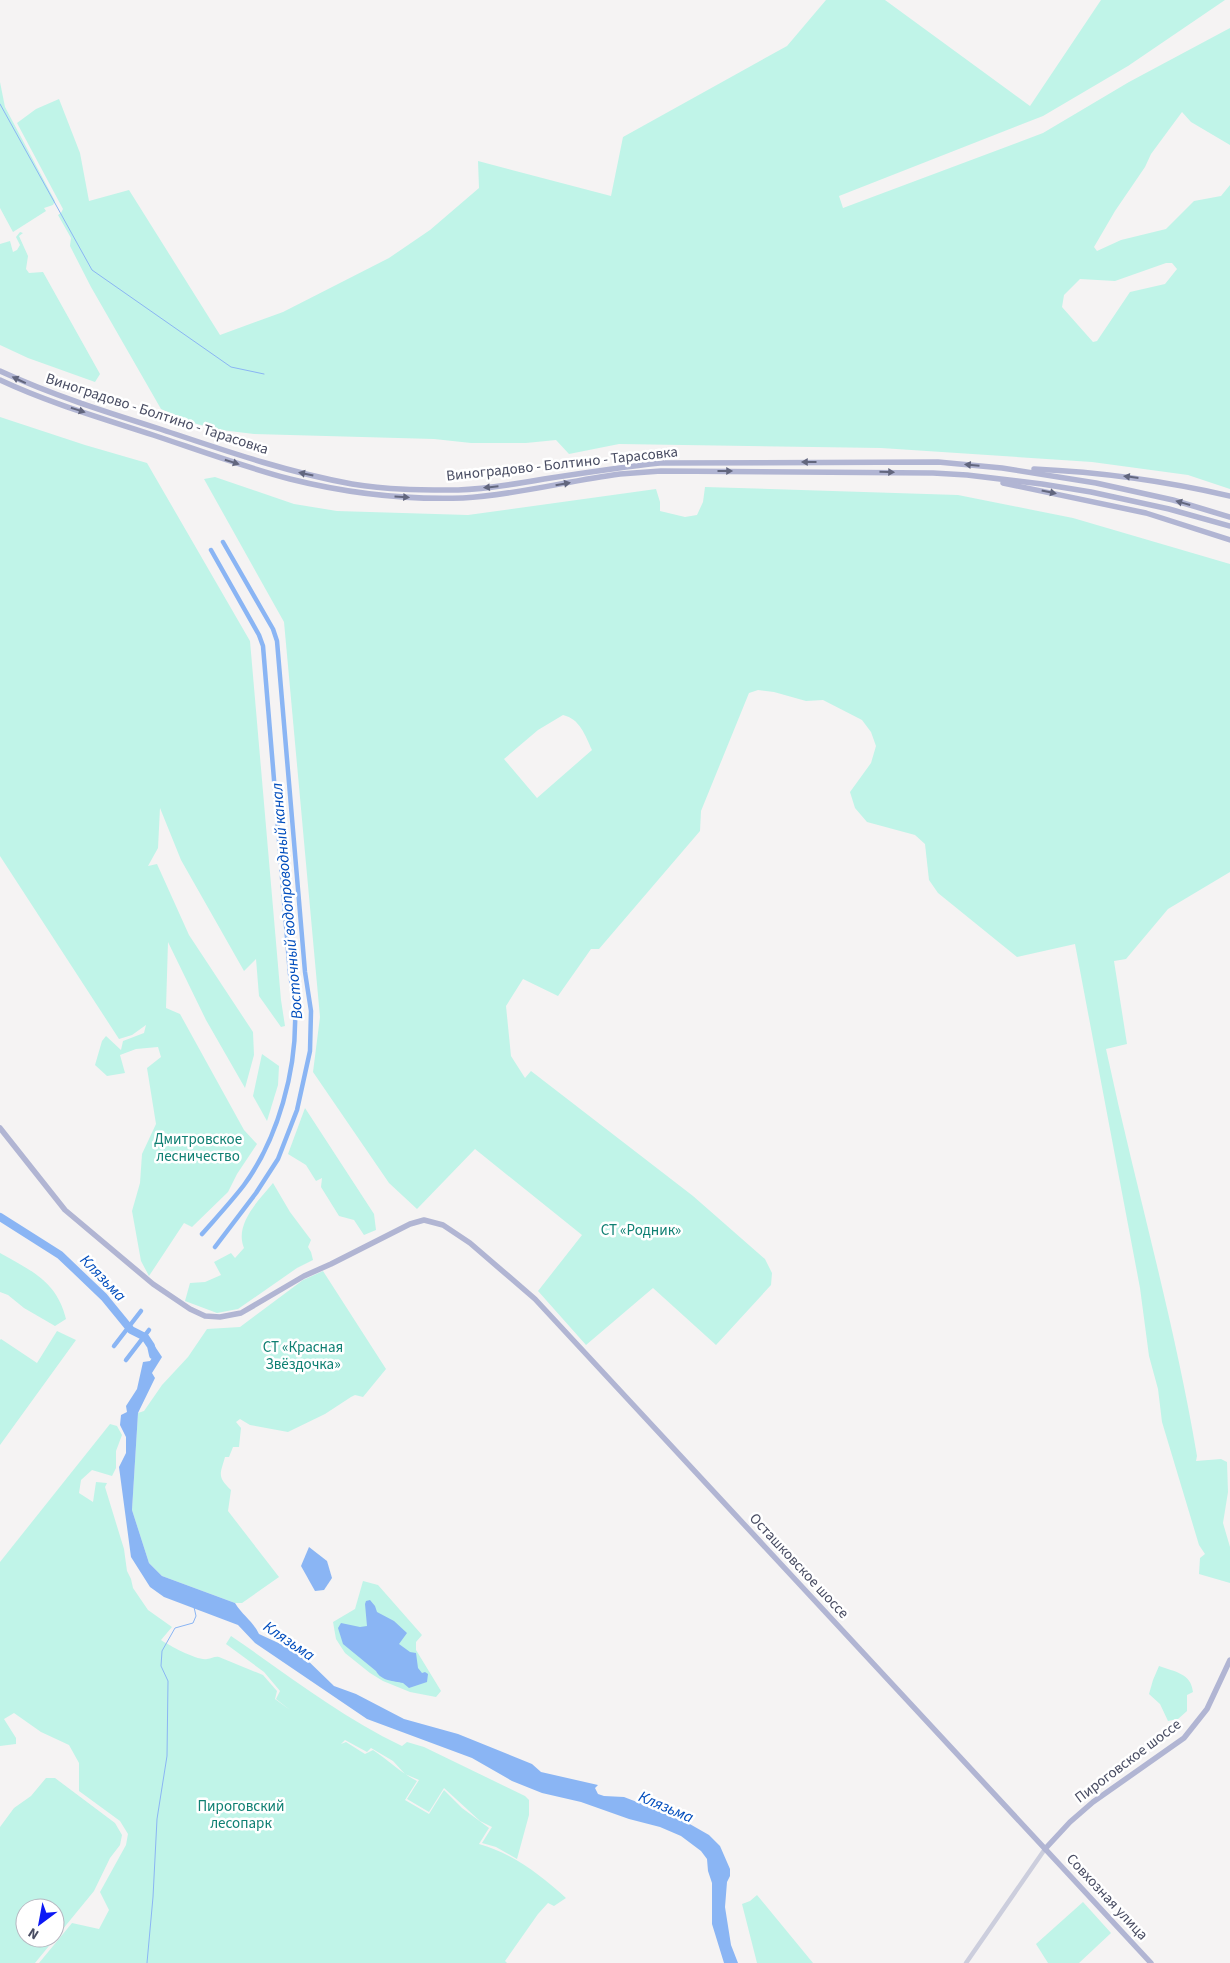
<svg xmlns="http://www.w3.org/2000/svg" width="1230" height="1963" viewBox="0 0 1230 1963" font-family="'Source Sans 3',sans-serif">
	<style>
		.green { fill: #c0f4e8; fill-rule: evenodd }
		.water { fill: #8ab5f4 }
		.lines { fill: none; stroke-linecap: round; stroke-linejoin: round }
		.stream { stroke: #8ab5f4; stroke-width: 1 }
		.canal { stroke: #8ab5f4; stroke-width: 4.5 }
		.river { stroke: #8ab5f4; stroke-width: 8 }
		.minor { stroke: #cccedd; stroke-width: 4.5 }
		.major { stroke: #b1b5d3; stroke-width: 5.5 }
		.oneway { fill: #62667e }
		.labels { text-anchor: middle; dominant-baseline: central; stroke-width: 5; stroke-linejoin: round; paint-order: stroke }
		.street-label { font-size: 15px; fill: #484c62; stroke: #fff }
		.park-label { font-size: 15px; fill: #108073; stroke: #fff }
		.water-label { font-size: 16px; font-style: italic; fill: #014dbd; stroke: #fff }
	</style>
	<rect width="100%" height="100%" fill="#f5f3f3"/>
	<!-- green -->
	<g class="green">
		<path d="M826,0H885L1030,106L1101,0H1225L1128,66L1043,116L839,196L843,208L1043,133L1129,82L1230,28V145L1191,122L1182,112L1151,154L1145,167L1115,211L1094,247L1097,251L1121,240L1166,229L1194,201L1221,196L1230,185V489L1188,475L1092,462L881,448L619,444L569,454L556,440L526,443H471L434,439L254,434L221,430L189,422L161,409L91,287L70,246L71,238L58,215L61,213L63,209L17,123L36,109L59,99L80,153L89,201L129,190L220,335L283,312L389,258L430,230L479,188L478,161L611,196L623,137L787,46ZM1166,263H1172L1177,269L1165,284L1130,292L1097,341L1093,342L1062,307L1064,295L1080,279L1115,281Z"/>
		<polygon points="0,82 5,107 55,201 53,205 44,208 46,211 13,232 0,208"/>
		<polygon points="20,232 23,233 19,236 28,256 26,269 29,273 43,272 100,374 95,382 28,358 0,345 0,244 10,241 13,252 17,250 20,245 16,237"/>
		<polygon points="0,417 85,445 147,463 250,641 281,1000 285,1026 281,1027 259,996 256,959 244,971 181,860 160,808 158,848 148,866 157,864 189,935 253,1032 254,1055 245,1088 206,1020 168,942 166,1008 180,1014 244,1130 257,1144 237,1174 228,1192 192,1227 184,1223 149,1276 141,1261 132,1211 140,1183 142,1154 156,1124 147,1068 161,1057 158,1047 136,1049 120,1055 125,1073 107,1076 95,1065 102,1041 106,1036 121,1050 123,1041 144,1033 146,1025 132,1035 119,1039 0,856"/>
		<path d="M215,477L294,504L337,511L468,515L656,489L660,502V511L685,517L697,515L703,502L705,487L958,495L1073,518L1230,564V872L1168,909L1126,959L1114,961L1127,1044L1106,1049C1135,1185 1174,1319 1197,1456L1196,1461L1221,1459L1227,1462L1228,1492L1223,1523L1230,1547V1583L1199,1574L1200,1558L1205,1554L1199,1545L1162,1422L1158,1389L1149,1356L1140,1288L1075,944L1017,957L938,893L929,880L925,844L915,835L867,822L855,808L850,792L871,763L876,746L871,732L862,720L823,700L806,701L774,692L758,690L749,693L701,811L700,831L599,949H591L558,996L523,979L506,1006L511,1056L525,1078L531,1071L693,1196L765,1259L772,1273L771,1285L716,1345L653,1288L586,1345L538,1291L582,1235L475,1149L417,1209L389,1183L313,1072L320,1017L284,622L204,479ZM563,715C580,719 585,735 592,750L537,798L504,759L538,730Z"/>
		<polygon points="262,1054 279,1066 278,1085 267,1121 253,1096"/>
		<polygon points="305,1108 374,1214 376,1230 364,1235 354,1220 339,1216 321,1187 322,1178 316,1181 306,1165 288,1154"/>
		<path d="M273,1183L290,1212L311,1240L308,1247L311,1252L313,1260L297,1268L238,1309L217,1313L185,1301L190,1283L205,1282L221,1275L214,1262L231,1253L235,1258L244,1248C234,1224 259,1200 273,1183Z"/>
		<path d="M0,1253C30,1270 57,1281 66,1319L55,1326L24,1308L8,1295L0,1292Z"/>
		<path d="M323,1271L386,1369L363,1397L355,1395L351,1397L325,1414L292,1430L288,1432L250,1425L240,1419L236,1422L241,1428L239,1447H233L229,1457H225C220,1475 217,1476 231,1490L228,1511L279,1577L242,1603H235L162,1576L149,1563L132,1510L138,1413L144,1411L162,1385L188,1357L207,1329L240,1327L303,1280Z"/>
		<polygon points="57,1331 76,1340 0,1445 0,1340 1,1339 37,1363"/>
		<path d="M110,1424L117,1426L122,1435L116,1451V1468L112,1476L92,1470L81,1480L79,1493L93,1502L96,1482L107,1483L105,1487L124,1549L127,1571L131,1579L133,1588L148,1610L172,1627L161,1640C170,1646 198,1661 207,1659C212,1659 214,1656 219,1657L263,1675L277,1691L275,1699L290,1710L276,1699L280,1691L264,1672L226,1644L231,1636C287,1674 341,1717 402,1746L407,1742L424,1747L525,1796L529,1800V1815L517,1859L496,1847L482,1843L492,1827L480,1821L444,1788L429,1812L407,1799L419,1780L405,1774L393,1761L371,1748L367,1752L345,1740L341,1744L346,1742L365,1754L373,1750C388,1760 401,1773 417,1781L405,1800L429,1814L444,1790L462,1808L489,1828L479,1844C512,1853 541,1875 566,1898L554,1906L548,1903L538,1914L505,1961L507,1963H39L72,1923L99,1929L109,1910L100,1892L126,1845L128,1834L120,1821L79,1791V1763L69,1745L41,1732L14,1713L4,1719L16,1738V1744L0,1746V1562Z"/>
		<polygon points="363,1581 378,1585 422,1635 416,1642 416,1650 441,1691 436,1697 410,1692 383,1681 370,1673 345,1653 336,1639 333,1622 355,1609"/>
		<path d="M1159,1666C1175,1672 1191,1673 1193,1692L1187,1695V1711L1178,1719L1168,1721L1160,1704L1149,1694L1153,1680Z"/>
		<path d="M46,1778H55L115,1823L122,1835L120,1845L110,1858L94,1891L35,1963H0V1827L14,1808L31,1796ZM25,1908H55V1938H25Z"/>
		<polygon points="757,1895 813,1963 757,1963 742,1904 750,1901"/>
		<polygon points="1083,1902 1111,1933 1079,1963 1048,1963 1036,1944"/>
	</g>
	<!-- water -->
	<g class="water">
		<path d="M154,1345L162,1357L152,1373L155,1378L138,1413L132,1510L149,1563L162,1576L235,1603C243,1616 252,1620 259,1634L300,1653L334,1686L356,1694L404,1719L458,1734L532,1764L541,1772L598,1785L595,1788L598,1794L604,1796L624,1797L681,1819L709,1835L720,1846L730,1869V1876L727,1882L725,1907L731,1945L738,1963H724L712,1924V1883L708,1871L707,1859L701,1851L681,1836L660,1827L629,1819L581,1802L542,1793L512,1781L472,1758L367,1719L255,1643L238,1625L164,1597L150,1587L131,1557L119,1467L126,1453V1437L120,1425L121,1415L127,1412L126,1406L137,1389L143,1362L150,1361L152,1358L148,1346Z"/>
		<polygon points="309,1547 327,1561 332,1578 324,1590 315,1591 301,1566"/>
		<path d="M370,1600L375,1606L377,1612L394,1621L407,1633L399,1644L410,1652L416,1653L418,1668L422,1673L425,1672L428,1674L427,1682L409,1688L403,1683C394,1681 381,1681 376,1671L343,1644L338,1628L341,1623L360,1627L367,1626L365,1604L366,1601Z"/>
	</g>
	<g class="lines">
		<!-- stream -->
		<g class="stream">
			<polyline points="0,104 92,270 231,367 264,374"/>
			<polyline points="147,1963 153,1897 157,1819 167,1756 168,1681 161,1666 162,1651 175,1628 193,1623 196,1616 194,1607"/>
		</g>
		<!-- canal -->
		<g class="canal">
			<path d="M202,1234C216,1218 231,1202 244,1185C278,1139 297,1069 295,1012C295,1000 292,987 290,974L263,646L259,635L211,550"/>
			<polyline points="215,1247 256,1193 278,1159 297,1110 310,1051 311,1011 305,972 277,641 273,629 223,542"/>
			<polyline points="114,1346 141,1311"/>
			<polyline points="126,1360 149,1330"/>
		</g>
		<!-- river -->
		<polyline class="river" points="0,1217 60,1255 104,1297 131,1330 145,1337 151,1346 153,1355"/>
		<!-- minor -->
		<polyline class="minor" points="966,1963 1045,1849"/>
		<!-- major -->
		<g class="major">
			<path d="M0,371C52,395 106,412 160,429C223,450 286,472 352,484C387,490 423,490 458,490C487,489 516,484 544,479C583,473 622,467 660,463L938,462L1002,468L1096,483L1173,500L1230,517"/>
			<path d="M0,380C49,403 101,418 153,435C198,450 244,467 290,479C346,493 405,500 463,498C516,495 567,481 620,474C634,473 648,472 661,471L933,473L967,475L1042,484L1091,492L1169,509L1230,526"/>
			<path d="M1034,469C1101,472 1165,481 1230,496"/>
			<polyline points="1003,483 1146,513 1230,540"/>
			<polyline points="0,1128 65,1210 153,1284 190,1309 205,1316 220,1317 241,1313 304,1276 331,1264 410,1224 424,1220 443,1225 470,1243 535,1299 1151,1963"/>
			<polyline points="1045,1849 1070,1822 1093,1802 1184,1738 1207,1709 1230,1660"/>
		</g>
	</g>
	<!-- one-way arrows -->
	<defs><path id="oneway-solid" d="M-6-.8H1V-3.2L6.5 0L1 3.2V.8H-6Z" transform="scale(1.25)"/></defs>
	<g class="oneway">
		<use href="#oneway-solid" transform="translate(19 380) rotate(-155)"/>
		<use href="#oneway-solid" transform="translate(78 410) rotate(18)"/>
		<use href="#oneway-solid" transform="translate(232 462) rotate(17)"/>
		<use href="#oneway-solid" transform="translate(809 462) rotate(180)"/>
		<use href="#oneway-solid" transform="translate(972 465) rotate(-175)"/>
		<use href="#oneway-solid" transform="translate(725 471)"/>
		<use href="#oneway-solid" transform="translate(887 472) rotate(1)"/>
		<use href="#oneway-solid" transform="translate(306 474) rotate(-168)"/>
		<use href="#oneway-solid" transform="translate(1131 477) rotate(-173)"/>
		<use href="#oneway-solid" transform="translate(563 484) rotate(-10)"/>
		<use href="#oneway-solid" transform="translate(491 487) rotate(174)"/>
		<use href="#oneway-solid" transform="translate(1049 492) rotate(12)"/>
		<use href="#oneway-solid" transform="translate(402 497) rotate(4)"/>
		<use href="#oneway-solid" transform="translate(1183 503) rotate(-164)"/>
	</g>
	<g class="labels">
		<!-- street labels -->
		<g class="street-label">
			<text transform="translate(157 414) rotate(18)">Виноградово - Болтино - Тарасовка</text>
			<text transform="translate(562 464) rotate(-6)">Виноградово - Болтино - Тарасовка</text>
			<text transform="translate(799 1566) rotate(47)">Осташковское шоссе</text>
			<text transform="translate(1128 1761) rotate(-37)">Пироговское шоссе</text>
			<text transform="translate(1107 1897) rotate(47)">Совхозная улица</text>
		</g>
		<!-- park labels -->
		<g class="park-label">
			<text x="198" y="1139">Дмитровское<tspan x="198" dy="17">лесничество</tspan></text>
			<text x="641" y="1230">СТ «Родник»</text>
			<text x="303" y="1347">СТ «Красная<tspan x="303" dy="17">Звёздочка»</tspan></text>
			<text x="241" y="1806">Пироговский<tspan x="241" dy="17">лесопарк</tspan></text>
		</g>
		<!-- water labels -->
		<g class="water-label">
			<text transform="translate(287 901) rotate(-95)">Восточный водопроводный канал</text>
			<text transform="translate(103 1278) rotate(46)">Клязьма</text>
			<text transform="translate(289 1641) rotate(34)">Клязьма</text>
			<text transform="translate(666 1807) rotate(23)">Клязьма</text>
		</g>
	</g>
	<!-- north arrow -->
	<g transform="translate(40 1923) rotate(212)"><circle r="24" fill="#ffffff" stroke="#b6b7c0"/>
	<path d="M0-4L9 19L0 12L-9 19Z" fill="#0d19f5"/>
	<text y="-8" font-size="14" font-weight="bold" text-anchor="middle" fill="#484c62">N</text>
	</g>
</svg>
